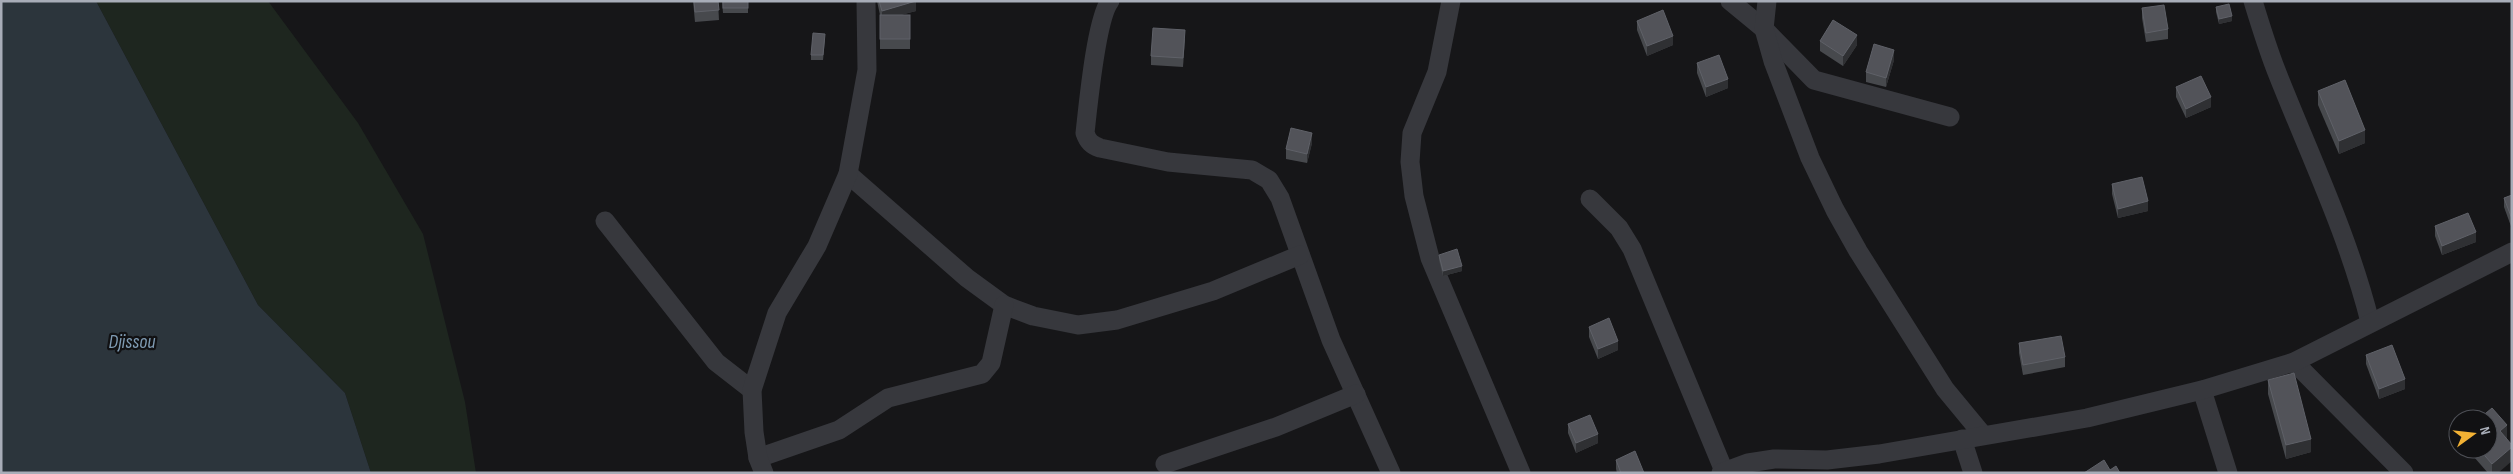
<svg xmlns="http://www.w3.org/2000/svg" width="2513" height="474" viewBox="0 0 2513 474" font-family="'Sofia Sans Condensed',sans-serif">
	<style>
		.green { fill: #1e261f }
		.water { fill: #2c353c }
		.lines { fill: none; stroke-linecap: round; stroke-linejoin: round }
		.minor { stroke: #37383d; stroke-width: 19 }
		.wall { fill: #47494d }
		.shaded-wall { fill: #2f3033 }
		.building { fill: #525359; stroke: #5f6168 }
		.labels { text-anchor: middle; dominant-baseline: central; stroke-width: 4.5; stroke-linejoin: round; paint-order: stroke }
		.water-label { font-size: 20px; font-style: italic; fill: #7f9bb3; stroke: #111113 }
	</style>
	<rect width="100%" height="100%" fill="#161618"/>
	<!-- green -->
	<polygon class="green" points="96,1 268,1 358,123 423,234 465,402 476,473 371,473 345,393 258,305"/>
	<!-- water -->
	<polygon class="water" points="1,1 96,1 258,305 345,393 371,473 1,473"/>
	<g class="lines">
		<!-- minor -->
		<g class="minor">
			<path d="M1110,1C1096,19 1088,107 1085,133C1088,142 1092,145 1100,148L1168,162L1252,170L1269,180L1280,198L1331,340L1391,473"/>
			<polyline points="1451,1 1437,72 1412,133 1410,162 1414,196 1430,258 1521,473"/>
			<polyline points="1730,1 1764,29 1814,80 1950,117"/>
			<polyline points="1767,1 1764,29 1773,61 1810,158 1835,210 1858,251 1945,389 1983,435"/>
			<path d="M2253,1C2260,24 2267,47 2276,70C2309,154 2348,234 2370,322"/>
			<polyline points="848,174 967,278 1004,305 1033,316 1078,325 1117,320 1213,291 1300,255"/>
			<polyline points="1590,199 1619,228 1632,249 1724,471"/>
			<polyline points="605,221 716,362 752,390"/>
			<polyline points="2294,362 2404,473"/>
			<polyline points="2202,390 2228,473"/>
			<polyline points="1962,439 1973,473"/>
			<polyline points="758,458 839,430 888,398 982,374 991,363 1004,305"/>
			<polyline points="1165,464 1276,427 1356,394"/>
			<polyline points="764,473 758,458 754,432 752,390 777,313 817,246 848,174 867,70 866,1"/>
			<polyline points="1721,473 1748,463 1774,459 1827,460 1879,454 2087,418 2202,390 2294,362 2512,252"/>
		</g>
	</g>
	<!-- wall -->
	<g class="wall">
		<polygon points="693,1 718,1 719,20 695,22"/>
		<polygon points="722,1 748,1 748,13 723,13"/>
		<polygon points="877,1 916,1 916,11 900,15 910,15 910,49 880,49 880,15"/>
		<polygon points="2216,7 2232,21 2219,24 2216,12"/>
		<polygon points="2142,8 2168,29 2168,39 2146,42 2142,18"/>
		<polygon points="1637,21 1673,45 1647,56 1637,30"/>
		<polygon points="825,39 823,60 811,60 811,55"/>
		<polygon points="1185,39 1183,67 1151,65 1151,56"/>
		<polygon points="1820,41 1857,45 1843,66 1820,51"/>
		<polygon points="1894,60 1886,87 1866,82 1866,72"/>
		<polygon points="1697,63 1728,88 1706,97 1697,73"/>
		<polygon points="2176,87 2211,107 2186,118 2176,97"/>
		<polygon points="2318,91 2365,143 2339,154 2318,105"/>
		<polygon points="1312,143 1307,163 1286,159 1286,149"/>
		<polygon points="2112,184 2148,211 2118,218 2112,194"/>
		<polygon points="2512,195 2512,229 2504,207 2504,198"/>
		<polygon points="2435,226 2476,242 2442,255 2435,236"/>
		<polygon points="1439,255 1462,271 1443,276 1439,260"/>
		<polygon points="1589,327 1618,350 1598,359 1589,337"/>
		<polygon points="2019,343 2065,357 2065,367 2023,375 2019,353"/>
		<polygon points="2366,355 2405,389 2379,399 2366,364"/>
		<polygon points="2268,380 2311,452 2286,459 2268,394"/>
		<polygon points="1568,424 1598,443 1576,453 1568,433"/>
		<polygon points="2507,438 2498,473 2488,473 2467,449 2488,449"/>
		<polygon points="1616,460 1644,473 1617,473 1616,469"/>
	</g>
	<!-- shaded-wall -->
	<g class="shaded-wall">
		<polygon points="916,1 916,11 882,20 882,11"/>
		<polygon points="2232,16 2232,21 2219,24 2219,19"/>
		<polygon points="1857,35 1857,45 1843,66 1843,56"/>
		<polygon points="1673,36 1673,45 1647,56 1647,46"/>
		<polygon points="1894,50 1894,60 1886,87 1886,78"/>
		<polygon points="1728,79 1728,88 1706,97 1706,87"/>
		<polygon points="2211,97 2211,107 2186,118 2186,109"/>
		<polygon points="2365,130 2365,143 2339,154 2339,141"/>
		<polygon points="1312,133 1312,143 1307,163 1307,154"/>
		<polygon points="2148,201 2148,211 2118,218 2118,209"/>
		<polygon points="2476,232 2476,242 2442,255 2442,246"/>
		<polygon points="1462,266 1462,271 1443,276 1443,271"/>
		<polygon points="1618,341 1618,350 1598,359 1598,349"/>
		<polygon points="2405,379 2405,389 2379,399 2379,389"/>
		<polygon points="2507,425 2507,438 2500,445 2500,431"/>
		<polygon points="1598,434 1598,443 1576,453 1576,443"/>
		<polygon points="2311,439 2311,452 2286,459 2286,445"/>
		<polygon points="2512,447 2512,461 2498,473 2492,473 2492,464"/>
	</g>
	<!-- building -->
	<g class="building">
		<polygon points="694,1 718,1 719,10 695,12"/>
		<rect x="723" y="1" width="25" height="7"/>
		<polygon points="879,1 916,1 882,11"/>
		<polygon points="2229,4 2232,16 2219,19 2216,7"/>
		<polygon points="2164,5 2168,29 2146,33 2142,8"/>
		<polygon points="1663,10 1673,36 1647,46 1637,21"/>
		<rect x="880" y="15" width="30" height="24"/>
		<polygon points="1833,20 1857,35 1843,56 1820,41"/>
		<polygon points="1153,28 1185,30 1183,58 1151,56"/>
		<polygon points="813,33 825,34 823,55 811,55"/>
		<polygon points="1874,44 1894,50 1886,78 1866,72"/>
		<polygon points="1719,55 1728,79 1706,87 1697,63"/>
		<polygon points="2201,76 2211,97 2186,109 2176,87"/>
		<polygon points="2345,80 2365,130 2339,141 2318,91"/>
		<polygon points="1291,128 1312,133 1307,154 1286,149"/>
		<polygon points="2142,177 2148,201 2118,209 2112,184"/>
		<polygon points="2512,195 2512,219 2504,198"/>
		<polygon points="2468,213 2476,232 2442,246 2435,226"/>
		<polygon points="1457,249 1462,266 1443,271 1439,255"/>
		<polygon points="1609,318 1618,341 1598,349 1589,327"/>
		<polygon points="2061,336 2065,357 2023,365 2019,343"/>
		<polygon points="2392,345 2405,379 2379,389 2366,355"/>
		<polygon points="2294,373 2311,439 2286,445 2268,380"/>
		<polygon points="2492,408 2507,425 2500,431 2512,445 2512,447 2492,464 2479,449 2488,449 2488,419 2479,419"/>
		<polygon points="1590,415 1598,434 1576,443 1568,424"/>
		<polygon points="1635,451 1644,473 1621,473 1616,460"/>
		<polygon points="2104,460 2110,470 2116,466 2120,473 2084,473"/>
	</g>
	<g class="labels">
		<!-- water labels -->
		<g class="water-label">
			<text x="132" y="342">Djissou</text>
		</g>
	</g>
	<!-- border -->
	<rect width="2513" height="474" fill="none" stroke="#a8adb8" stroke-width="5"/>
	<!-- north arrow -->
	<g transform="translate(2473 434) rotate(75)"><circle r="24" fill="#111113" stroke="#4d4f55"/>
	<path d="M0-4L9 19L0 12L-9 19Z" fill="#f2b134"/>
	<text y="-8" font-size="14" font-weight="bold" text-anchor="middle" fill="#a8adb8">N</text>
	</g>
</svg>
